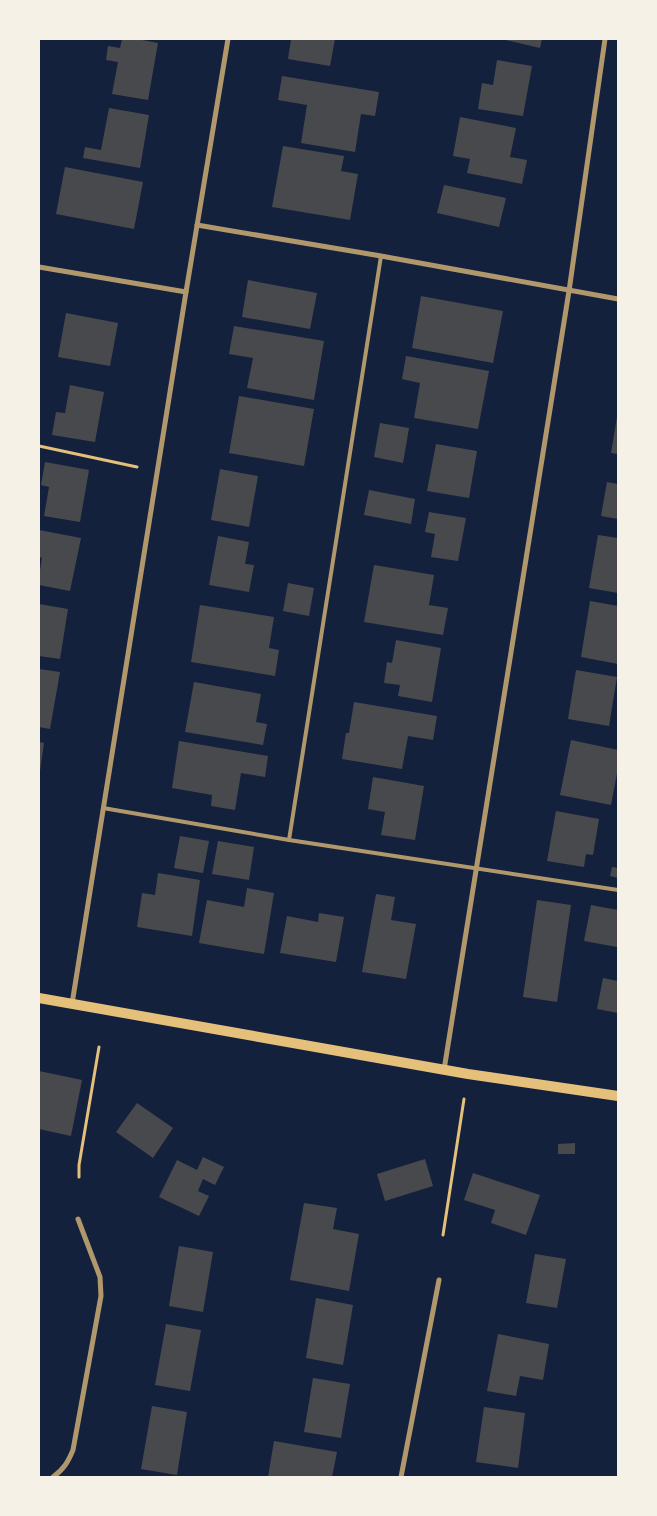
<svg xmlns="http://www.w3.org/2000/svg" width="657" height="1516" viewBox="0 0 657 1516" font-family="Roboto,sans-serif">
	<style>
		.building { fill: #48494c }
		.lines { fill: none; stroke-linecap: round; stroke-linejoin: round }
		.path { stroke: #e5c07b; stroke-width: 3 }
		.service { stroke: #b1986c; stroke-width: 4 }
		.minor { stroke: #b1986c; stroke-width: 5 }
		.secondary { stroke: #e5c07b; stroke-width: 10 }
	</style>
	<rect width="100%" height="100%" fill="#14213d"/>
	<!-- building -->
	<g class="building">
		<polygon points="122,39 137,39 158,43 148,100 112,94 118,62 106,60 108,46 120,48"/>
		<polygon points="291,39 335,39 330,66 288,59"/>
		<polygon points="501,39 542,39 540,48"/>
		<polygon points="497,60 532,66 523,116 478,109 482,83 493,85"/>
		<polygon points="282,76 379,92 375,116 361,114 355,152 301,143 307,105 278,100"/>
		<polygon points="109,108 149,115 140,168 83,158 85,147 101,150"/>
		<polygon points="460,117 516,128 510,157 527,160 522,184 467,173 470,159 453,156"/>
		<polygon points="283,146 344,156 341,171 358,174 350,220 272,207"/>
		<polygon points="65,167 143,182 134,229 56,214"/>
		<polygon points="444,185 506,198 499,227 437,213"/>
		<polygon points="248,280 317,293 310,329 242,317"/>
		<polygon points="421,296 503,311 493,363 412,348"/>
		<polygon points="66,313 118,323 110,366 58,357"/>
		<polygon points="234,326 324,341 314,400 247,388 253,358 229,354"/>
		<polygon points="406,356 489,371 478,429 414,418 420,383 402,379"/>
		<polygon points="70,385 104,392 95,442 52,435 56,412 65,413"/>
		<polygon points="239,396 314,409 304,466 229,453"/>
		<polygon points="617,417 618,417 618,454 611,453"/>
		<polygon points="380,423 409,428 403,463 374,457"/>
		<polygon points="436,444 477,451 469,498 427,491"/>
		<polygon points="45,462 89,470 80,522 44,516 49,487 41,485"/>
		<polygon points="220,469 258,476 249,527 211,520"/>
		<polygon points="607,482 618,484 618,519 601,516"/>
		<polygon points="369,490 415,499 411,524 364,515"/>
		<polygon points="429,512 466,518 458,561 431,557 435,534 425,532"/>
		<polygon points="39,530 81,538 70,591 39,585 39,576 42,558 39,557"/>
		<polygon points="598,535 618,538 618,593 589,588"/>
		<polygon points="218,536 249,542 245,564 254,565 249,592 209,585"/>
		<polygon points="374,565 434,575 429,605 448,608 443,635 364,622"/>
		<polygon points="288,583 314,588 309,616 283,611"/>
		<polygon points="590,601 618,606 618,664 581,657"/>
		<polygon points="39,604 68,609 60,659 39,656"/>
		<polygon points="200,605 274,617 269,648 279,650 275,676 191,662"/>
		<polygon points="396,640 441,648 432,702 398,696 400,685 384,683 387,662 392,663"/>
		<polygon points="39,669 60,672 50,729 39,727"/>
		<polygon points="576,670 617,677 609,726 568,719"/>
		<polygon points="194,682 261,694 256,722 267,724 263,745 185,732"/>
		<polygon points="354,702 437,716 433,740 408,736 402,769 342,759 346,733 349,733"/>
		<polygon points="571,740 618,750 618,768 611,805 560,795"/>
		<polygon points="179,741 268,756 265,777 241,773 235,810 211,806 212,795 172,788"/>
		<polygon points="39,742 44,743 40,771 39,771"/>
		<polygon points="373,777 424,786 415,840 381,835 385,812 368,809"/>
		<polygon points="556,811 599,819 593,855 586,854 584,867 547,861"/>
		<polygon points="180,836 209,841 203,873 174,868"/>
		<polygon points="218,841 254,847 249,880 212,874"/>
		<polygon points="612,867 618,868 618,878 610,876"/>
		<polygon points="158,873 200,880 192,936 137,927 142,893 155,895"/>
		<polygon points="247,888 274,893 264,954 199,943 207,900 244,907"/>
		<polygon points="376,894 395,897 391,920 416,924 406,979 362,972"/>
		<polygon points="537,900 571,905 557,1002 523,997"/>
		<polygon points="591,905 618,910 617,947 584,941"/>
		<polygon points="319,913 344,917 336,962 280,953 287,916 318,922"/>
		<polygon points="603,978 618,981 618,1013 597,1009"/>
		<polygon points="39,1071 82,1080 71,1136 39,1129"/>
		<polygon points="137,1103 173,1128 153,1158 116,1132"/>
		<polygon points="575,1143 575,1154 558,1154 558,1144"/>
		<polygon points="203,1157 224,1167 215,1185 203,1179 198,1191 209,1196 199,1216 159,1197 177,1160 197,1170"/>
		<polygon points="425,1159 433,1186 385,1201 377,1174"/>
		<polygon points="473,1173 540,1195 526,1235 491,1223 495,1210 464,1200"/>
		<polygon points="304,1203 337,1208 333,1229 359,1234 349,1291 290,1280"/>
		<polygon points="179,1246 213,1252 203,1312 169,1306"/>
		<polygon points="535,1254 566,1259 557,1308 526,1303"/>
		<polygon points="316,1298 353,1305 343,1365 306,1358"/>
		<polygon points="166,1324 201,1330 190,1391 155,1385"/>
		<polygon points="498,1334 549,1344 543,1380 520,1376 516,1396 487,1391"/>
		<polygon points="313,1378 350,1384 341,1438 304,1432"/>
		<polygon points="152,1406 187,1412 177,1475 141,1469"/>
		<polygon points="484,1407 525,1413 518,1468 476,1462"/>
		<polygon points="274,1441 337,1452 332,1477 268,1477"/>
	</g>
	<g class="lines">
		<!-- path -->
		<g class="path">
			<polyline points="39,446 137,467"/>
			<polyline points="79,1177 79,1165 99,1047"/>
			<polyline points="443,1235 464,1099"/>
		</g>
		<!-- service -->
		<g class="service">
			<polyline points="381,256 289,840 618,890"/>
			<polyline points="103,808 289,840"/>
		</g>
		<!-- minor -->
		<g class="minor">
			<polyline points="197,225 381,256 618,299"/>
			<polyline points="39,267 186,292"/>
			<polyline points="72,1004 186,292 228,39"/>
			<polyline points="444,1070 569,291 605,39"/>
			<path d="M53,1477C64,1469 68,1462 73,1450L101,1296L100,1277L78,1219"/>
			<polyline points="401,1477 439,1280"/>
		</g>
		<!-- secondary -->
		<polyline class="secondary" points="39,998 468,1074 618,1096"/>
	</g>
	<!-- border -->
	<rect width="657" height="1516" fill="none" stroke="#f6f1e7" stroke-width="80"/>
</svg>
